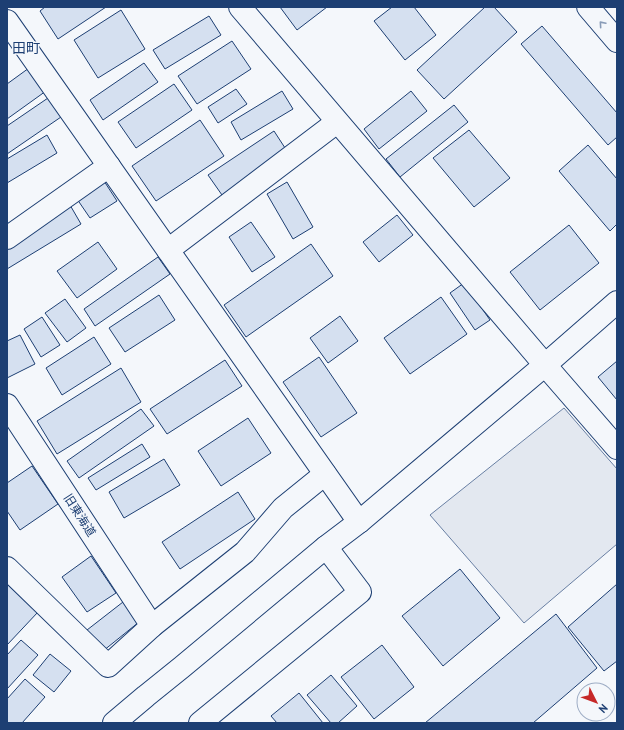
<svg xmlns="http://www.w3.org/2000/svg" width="624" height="730" viewBox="0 0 624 730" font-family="'PT Sans','Noto Sans JP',sans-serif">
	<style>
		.parking { fill: #e3e8f0; stroke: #687fa3 }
		.building { fill: #d5e0f0; stroke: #1d3f73 }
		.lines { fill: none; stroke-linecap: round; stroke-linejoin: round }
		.minor-casing { stroke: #1d3f73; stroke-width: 24 }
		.highway-casing { stroke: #1d3f73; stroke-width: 24 }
		.minor { stroke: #f4f7fb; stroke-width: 22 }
		.highway { stroke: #f4f7fb; stroke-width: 22 }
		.oneway { stroke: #889bb7 }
		.labels { text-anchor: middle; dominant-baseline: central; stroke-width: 3; stroke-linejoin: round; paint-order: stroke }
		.street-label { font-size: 12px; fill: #1d3f73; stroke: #f4f7fb }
		.quarter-label { font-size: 14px; fill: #1d3f73; stroke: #f4f7fb }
	</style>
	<rect width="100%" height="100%" fill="#f4f7fb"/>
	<!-- parking -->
	<polygon class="parking" points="564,408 617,469 617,544 524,623 430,515"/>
	<!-- building -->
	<g class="building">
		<polygon points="45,7 106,7 58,39 40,11"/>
		<polygon points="280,7 327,7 297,30"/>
		<polygon points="392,7 414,7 436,35 405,60 374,21"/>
		<polygon points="485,7 494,7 517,32 444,99 417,70"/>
		<polygon points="121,10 145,49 98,78 74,40"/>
		<polygon points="209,16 221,35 165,69 153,50"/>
		<polygon points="542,26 617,113 617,137 608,145 521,44"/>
		<polygon points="232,41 251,69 197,104 178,76"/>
		<polygon points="144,63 158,82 103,120 90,100"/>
		<polygon points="29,68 46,91 7,119 7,84"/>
		<polygon points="174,84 192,110 136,148 118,122"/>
		<polygon points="236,89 247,104 218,123 208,107"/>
		<polygon points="282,91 293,109 241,140 231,122"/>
		<polygon points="411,91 427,111 379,149 364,129"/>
		<polygon points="48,98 61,117 7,154 7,126"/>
		<polygon points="454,105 468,122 400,177 386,159"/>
		<polygon points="200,120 224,156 156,201 132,166"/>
		<polygon points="469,130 510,178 474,207 433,158"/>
		<polygon points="274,131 287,151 222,195 208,175"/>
		<polygon points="47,135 57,153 7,183 7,159"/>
		<polygon points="588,145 617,179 617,224 610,231 559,171"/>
		<polygon points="104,181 117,201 90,218 77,199"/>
		<polygon points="287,182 313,227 293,239 267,194"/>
		<polygon points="70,205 81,224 7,269 7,244"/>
		<polygon points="397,215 413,235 379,262 363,242"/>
		<polygon points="251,222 275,257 252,272 229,237"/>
		<polygon points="569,225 599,263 540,310 510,272"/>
		<polygon points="98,242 117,269 77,298 57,271"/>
		<polygon points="311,244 333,276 246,337 224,305"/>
		<polygon points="158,257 170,274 95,326 84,309"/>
		<polygon points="464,283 490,320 475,330 450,293"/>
		<polygon points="159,295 175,320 125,352 109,328"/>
		<polygon points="441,297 467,334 410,374 384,338"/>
		<polygon points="65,299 86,328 67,342 45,313"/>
		<polygon points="340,316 358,341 328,363 310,338"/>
		<polygon points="42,317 60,345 41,357 24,329"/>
		<polygon points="20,335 35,364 7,378 7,341"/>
		<polygon points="94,337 111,364 62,395 46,368"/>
		<polygon points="319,357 357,413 321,437 283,382"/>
		<polygon points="225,360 242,386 167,434 150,409"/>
		<polygon points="617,361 617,400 598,377"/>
		<polygon points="121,368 141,402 57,454 37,421"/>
		<polygon points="141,409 154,426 79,478 67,461"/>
		<polygon points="248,418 271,453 221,486 198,451"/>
		<polygon points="142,444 150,457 96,490 88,478"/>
		<polygon points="164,459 180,485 124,518 109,492"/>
		<polygon points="32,466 58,504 20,530 7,511 7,483"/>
		<polygon points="238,492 255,519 180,569 162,542"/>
		<polygon points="91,556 116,593 87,612 62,577"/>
		<polygon points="460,569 500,618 443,666 402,616"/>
		<polygon points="7,584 38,612 7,645"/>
		<polygon points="617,584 617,661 604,671 568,627"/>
		<polygon points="123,602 139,622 103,651 87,630"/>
		<polygon points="556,614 597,668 533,723 425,723"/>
		<polygon points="21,640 38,655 7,689 7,655"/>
		<polygon points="382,645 414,687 374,719 341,677"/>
		<polygon points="50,654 71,671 54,692 33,675"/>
		<polygon points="331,675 357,706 338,723 331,723 307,695"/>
		<polygon points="25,679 45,697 22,723 7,723 7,699"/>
		<polygon points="299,693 323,723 277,723 271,716"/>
	</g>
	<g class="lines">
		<!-- minor casing -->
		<g class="minor-casing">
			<g id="minor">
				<polyline points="240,7 545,365 617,448"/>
				<polyline points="7,21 359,522"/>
				<polyline points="7,238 109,166"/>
				<polyline points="168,250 337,122"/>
				<polyline points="7,405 152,626"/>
				<polyline points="7,568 108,666 152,626 245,552 283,508 325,474"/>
				<polyline points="114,723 146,696 182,667 326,547 359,522 545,365 617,302"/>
				<polyline points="200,723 360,592 326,547"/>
			</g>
		</g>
		<!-- highway casing -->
		<g class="highway-casing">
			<polyline id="highway" points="588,7 617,41"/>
		</g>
		<!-- minor -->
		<use href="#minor" class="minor"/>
		<!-- highway -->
		<use href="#highway" class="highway"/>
	</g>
	<!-- one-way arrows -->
	<defs><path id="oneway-chevron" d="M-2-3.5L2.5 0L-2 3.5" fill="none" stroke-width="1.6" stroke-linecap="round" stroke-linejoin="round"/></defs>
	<use class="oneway" href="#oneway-chevron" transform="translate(602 24) rotate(-131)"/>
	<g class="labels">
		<!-- street labels -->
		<g class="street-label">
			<text transform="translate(80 515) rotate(57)">旧東海道</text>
		</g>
		<!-- quarter labels -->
		<g class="quarter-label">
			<text x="26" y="48">田町</text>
		</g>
	</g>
	<!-- border -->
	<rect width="624" height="730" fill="none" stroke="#1d3f73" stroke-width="16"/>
	<!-- north arrow -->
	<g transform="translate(596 702) rotate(132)"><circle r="19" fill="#f4f7fb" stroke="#9eadc5"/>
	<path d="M0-3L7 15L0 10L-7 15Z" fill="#c62828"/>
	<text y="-6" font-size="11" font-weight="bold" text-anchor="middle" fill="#1d3f73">N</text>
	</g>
</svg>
